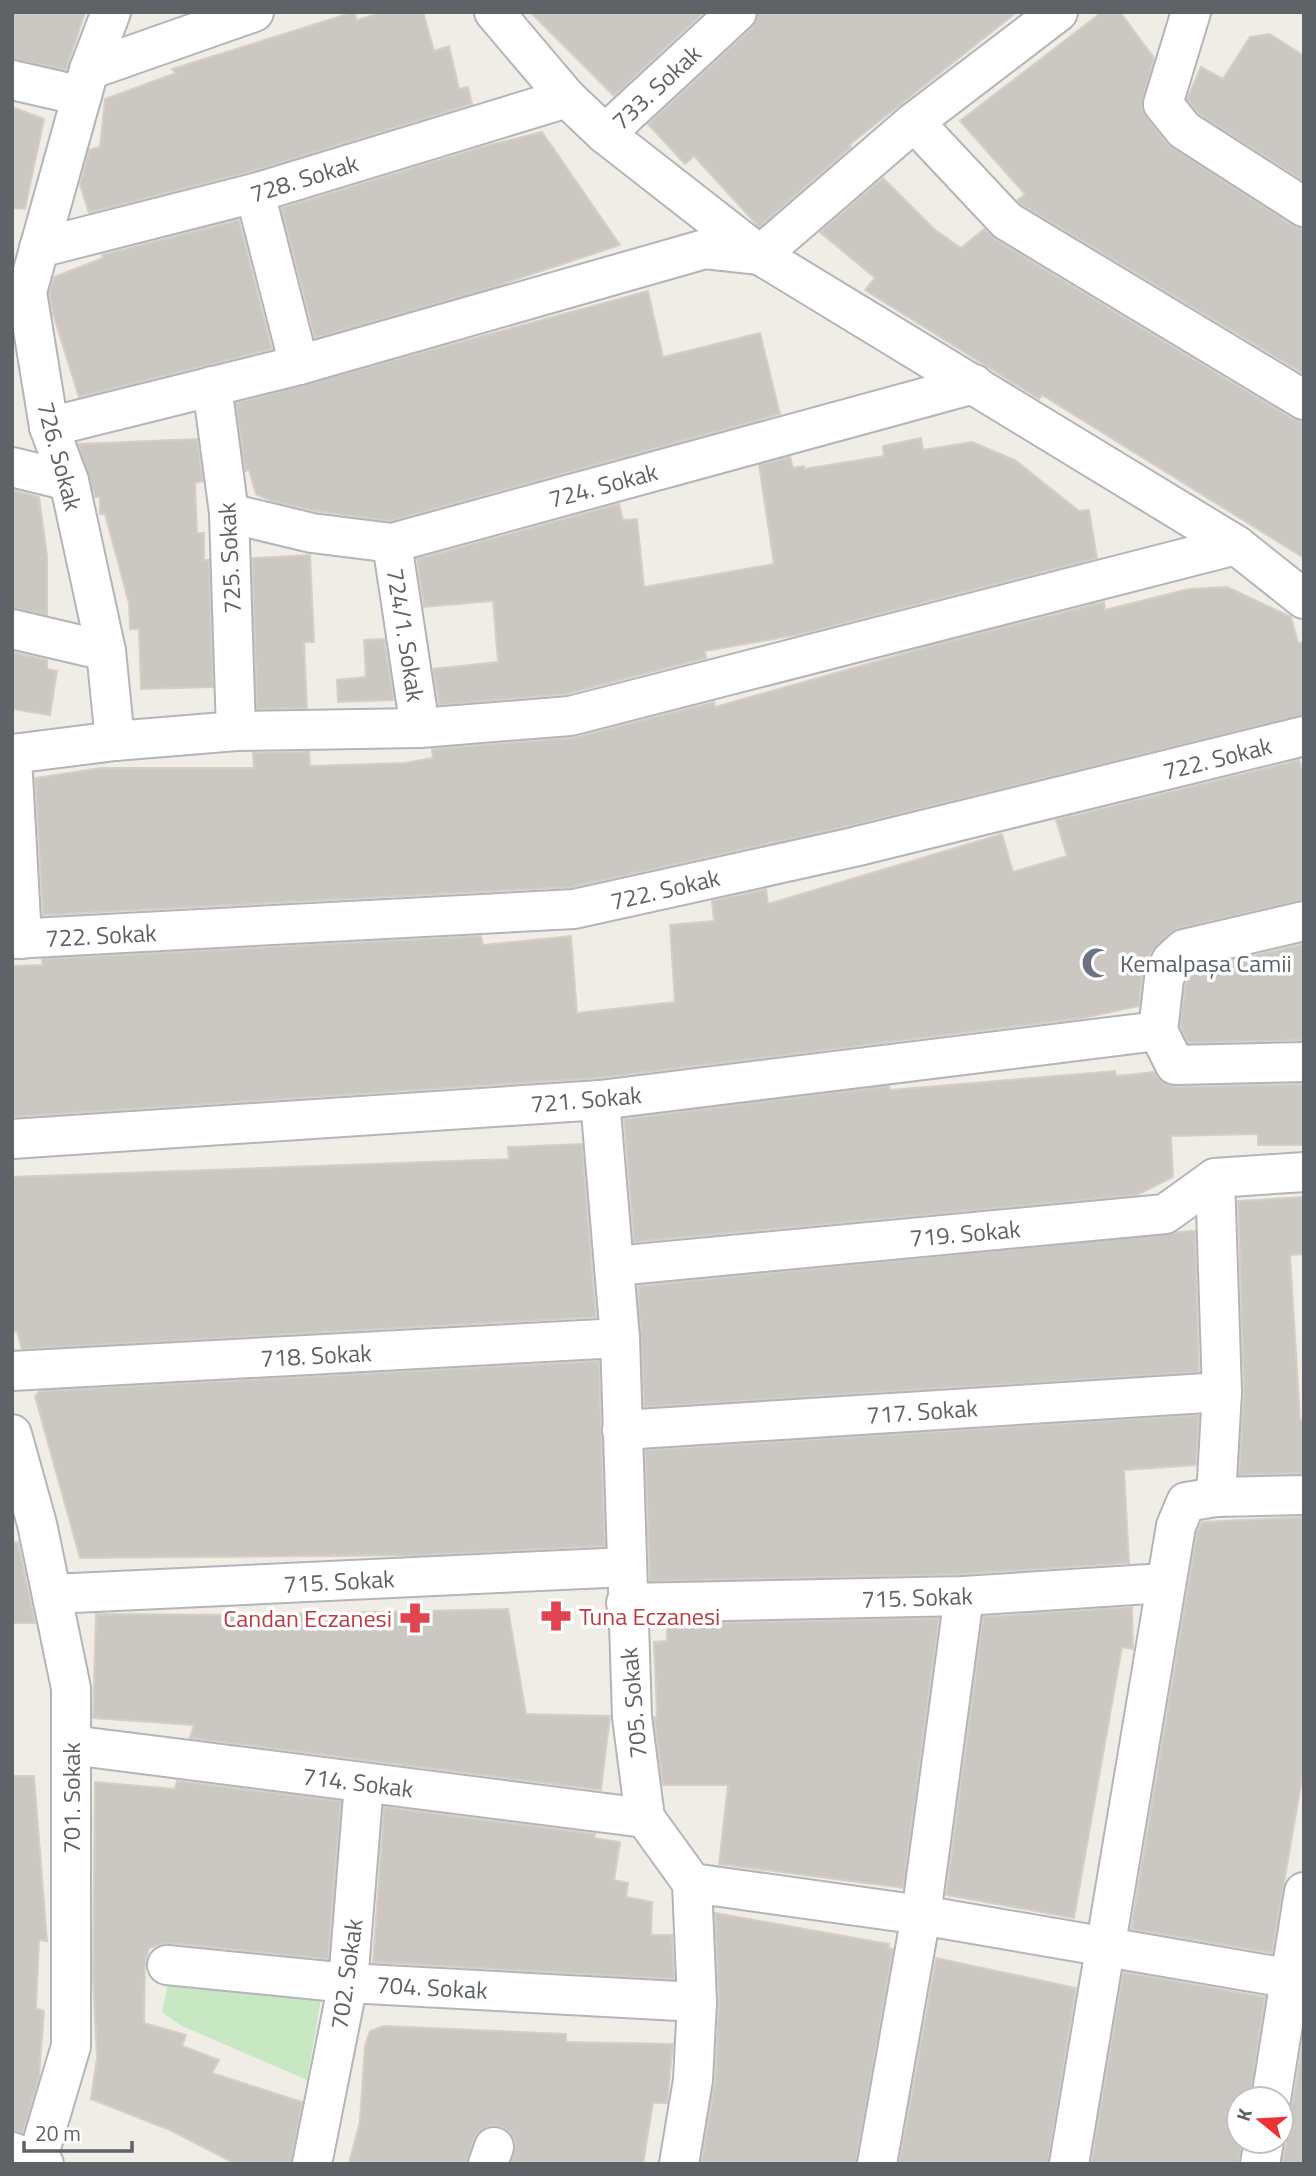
<svg xmlns="http://www.w3.org/2000/svg" width="1316" height="2176" viewBox="0 0 1316 2176" font-family="'Titillium Web',sans-serif">
	<style>
		.green { fill: #c7e8c3 }
		.building { fill: #cbc8c3; stroke: #d5cfc5; stroke-width: 2 }
		.lines { fill: none; stroke-linecap: round; stroke-linejoin: round }
		.minor-casing { stroke: #b2b5b9; stroke-width: 42 }
		.secondary-casing { stroke: #b3b7bb; stroke-width: 42 }
		.minor { stroke: #fff; stroke-width: 38 }
		.secondary { stroke: #fff; stroke-width: 38 }
		.labels { text-anchor: middle; dominant-baseline: central; stroke-width: 7; stroke-linejoin: round; paint-order: stroke }
		.street-label { font-size: 24px; fill: #5e6367; stroke: #fff }
		.worship-label { font-size: 24px; fill: #5b616d; stroke: #fff; text-anchor: start }
		.health-label { font-size: 24px; fill: #be3a42; stroke: #fff; text-anchor: start }
	</style>
	<rect width="100%" height="100%" fill="#f0ede7"/>
	<!-- green -->
	<polygon class="green" points="168,1983 321,1999 307,2080 180,2025 162,2012"/>
	<!-- building -->
	<g class="building">
		<polygon points="12,12 85,12 66,70 12,59"/>
		<polygon points="354,12 357,20 383,12 423,12 434,51 449,46 459,89 468,87 472,104 249,172 89,213 80,185 89,150 100,147 105,99 176,73 172,69"/>
		<polygon points="530,12 704,12 614,96"/>
		<polygon points="758,12 1017,12 849,145 851,147 759,227 694,156 685,164 648,124 752,28"/>
		<polygon points="1102,12 1120,12 1154,58 1141,108 1167,144 1292,225 1304,229 1304,374 1021,204 1018,200 1025,194 960,121"/>
		<polygon points="1270,34 1304,56 1304,181 1199,114 1187,99 1201,67 1223,79 1250,37"/>
		<polygon points="12,107 44,119 25,209 12,208"/>
		<polygon points="542,132 620,245 487,289 315,338 281,208 482,147"/>
		<polygon points="883,178 934,229 961,248 984,229 996,240 1293,419 1304,422 1304,558 1042,395 1039,399 865,290 875,278 820,232"/>
		<polygon points="239,220 272,349 79,397 53,314 49,293 54,277 103,258 102,255"/>
		<polygon points="648,291 663,357 760,333 780,414 390,521 316,511 271,501 256,494 249,470 245,471 236,403"/>
		<polygon points="921,438 923,450 972,442 1015,460 1079,511 1089,510 1097,558 797,635 705,651 706,658 566,694 439,705 433,669 498,662 493,601 424,607 417,559 619,504 623,520 637,519 644,587 774,564 759,465 790,457 793,468 804,466 804,469 884,456 883,446"/>
		<polygon points="197,439 203,481 195,483 197,533 204,533 204,560 209,560 213,687 141,689 139,629 130,629 129,603 105,514 100,514 100,497 95,497 78,444"/>
		<polygon points="12,490 39,497 47,556 47,615 12,608"/>
		<polygon points="310,555 314,642 304,642 307,708 257,709 252,558"/>
		<polygon points="1227,587 1291,617 1298,643 1304,642 1304,715 849,826 571,887 43,915 35,778 101,768 254,768 253,753 309,752 310,766 405,763 433,758 432,749 572,738 714,702 715,707 927,647 1104,602 1105,610 1189,589"/>
		<polygon points="384,639 394,700 338,702 337,680 366,677 364,640"/>
		<polygon points="12,652 47,660 47,669 57,671 50,715 12,709"/>
		<polygon points="1299,760 1304,774 1304,900 1179,928 1170,933 1151,953 1142,976 1139,1006 1083,1018 598,1078 12,1117 12,966 42,965 42,959 481,936 483,945 571,936 577,1013 675,1002 670,925 714,921 712,901 766,889 768,904 1002,834 1013,872 1067,856 1056,820"/>
		<polygon points="1304,944 1304,1040 1188,1043 1180,1027 1185,984 1195,969"/>
		<polygon points="1115,1071 1116,1076 1154,1072 1163,1083 1176,1087 1304,1084 1304,1145 1258,1145 1258,1134 1171,1136 1173,1177 1137,1195 634,1242 624,1119 889,1086 890,1090"/>
		<polygon points="582,1144 596,1317 22,1349 17,1331 12,1332 12,1177 509,1159 508,1147"/>
		<polygon points="1304,1197 1304,1254 1290,1255 1300,1420 1304,1420 1304,1473 1239,1475 1244,1391 1238,1201"/>
		<polygon points="1192,1231 1195,1231 1199,1372 644,1407 638,1286"/>
		<polygon points="599,1361 605,1546 424,1555 80,1558 35,1396 40,1391"/>
		<polygon points="1199,1415 1196,1465 1124,1470 1129,1563 963,1574 650,1581 645,1450"/>
		<polygon points="1304,1517 1304,1766 1272,1953 1131,1929 1197,1532 1202,1522"/>
		<polygon points="18,1542 35,1623 12,1623 12,1543"/>
		<polygon points="1132,1607 1133,1649 1122,1647 1074,1918 946,1895 983,1617"/>
		<polygon points="508,1609 526,1714 610,1716 601,1790 190,1738 194,1725 93,1718 96,1614 248,1615"/>
		<polygon points="939,1618 903,1888 719,1864 728,1785 663,1785 654,1717 657,1717 654,1642 667,1641 667,1624"/>
		<polygon points="12,1776 34,1776 47,1941 39,1940 36,2008 34,2008 44,2011 39,2077 23,2133 12,2131"/>
		<polygon points="177,1781 341,1801 328,1959 169,1943 149,1948 145,1962 144,2023 186,2035 182,2046 219,2060 212,2073 302,2102 291,2164 236,2164 170,2130 91,2099 97,2058 93,1977 95,1782 175,1789"/>
		<polygon points="384,1807 595,1834 594,1838 620,1842 614,1880 628,1883 626,1897 652,1902 651,1935 672,1935 674,1979 373,1962"/>
		<polygon points="715,1913 889,1944 888,1948 893,1949 856,2164 701,2164 715,2081 719,2001"/>
		<polygon points="936,1958 1076,1988 1048,2164 899,2164"/>
		<polygon points="1123,1972 1265,1997 1250,2099 1239,2099 1239,2141 1242,2141 1239,2164 1091,2164"/>
		<polygon points="384,2026 566,2034 566,2042 673,2044 667,2103 653,2103 643,2164 511,2164 516,2144 511,2133 502,2127 491,2125 480,2130 474,2139 467,2164 349,2164 360,2121 365,2046 370,2031"/>
		<polygon points="1304,2033 1304,2164 1282,2164 1286,2144 1281,2118 1293,2102"/>
	</g>
	<g class="lines">
		<!-- minor casing -->
		<g class="minor-casing">
			<g id="minor">
				<polyline points="111,12 89,70 27,292 49,427 69,481 106,651 115,741"/>
				<polyline points="494,12 567,98 605,134 760,255 1236,545 1304,599"/>
				<polyline points="1191,12 1163,104 1184,130 1304,207"/>
				<polyline points="89,70 254,12"/>
				<polyline points="12,80 82,96"/>
				<polyline points="914,122 1007,221 1304,400"/>
				<polyline points="605,134 737,12"/>
				<polyline points="255,193 299,365"/>
				<polyline points="39,248 255,193 567,98"/>
				<polyline points="212,386 229,513 236,731"/>
				<polyline points="49,427 299,365 705,249 760,255 914,122 1058,12"/>
				<polyline points="12,467 69,481"/>
				<polyline points="229,513 312,533 392,543 974,384"/>
				<polyline points="392,543 420,728"/>
				<polyline points="12,629 106,651"/>
				<polyline points="12,754 115,741 236,731 420,728 570,716 1236,545"/>
				<polyline points="12,757 22,939"/>
				<polyline points="1304,921 1184,949 1171,961 1164,979 1158,1031 1175,1065 1304,1062"/>
				<polyline points="12,939 574,909 854,847 1304,736"/>
				<polyline points="600,1100 620,1338 632,1717 645,1818 692,1883 697,2002 693,2080 679,2164"/>
				<polyline points="12,1139 600,1100 1158,1031"/>
				<polyline points="1215,1178 1222,1392 1216,1497"/>
				<polyline points="615,1266 1165,1214 1215,1178 1304,1172"/>
				<polyline points="12,1371 620,1338"/>
				<polyline points="622,1430 1222,1392"/>
				<polyline points="12,1434 37,1524 71,1688 71,2046 36,2164"/>
				<polyline points="52,1594 627,1567"/>
				<polyline points="626,1603 964,1596 1165,1583"/>
				<polyline points="71,1745 645,1818"/>
				<polyline points="692,1883 921,1915 1304,1981"/>
				<polyline points="167,1965 348,1983 697,2002"/>
				<polyline points="1271,2099 1304,1892"/>
				<polyline points="312,2164 348,1983 364,1783"/>
				<polyline points="488,2164 494,2147"/>
				<polyline points="877,2164 921,1915 964,1596"/>
				<polyline points="1069,2164 1176,1526 1186,1502 1216,1497 1304,1495"/>
				<polyline points="1260,2164 1264,2141"/>
			</g>
		</g>
		<!-- secondary casing -->
		<g class="secondary-casing">
			<polyline id="secondary" points="12,2152 44,2164"/>
		</g>
		<!-- minor -->
		<use href="#minor" class="minor"/>
		<!-- secondary -->
		<use href="#secondary" class="secondary"/>
	</g>
	<!-- icons -->
	<defs>
		<g id="mosque-bare" transform="scale(2.415)"><path d="M3.5-4.9A6 6 0 1 0 3.5 4.9A5 5 0 1 1 3.5-4.9Z" fill="#6b7280" stroke="#fff" stroke-width="2.5" paint-order="stroke"/></g>
		<g id="pharmacy-bare" transform="scale(2.415)"><path d="M-2-6h4v4h4v4h-4v4h-4v-4h-4v-4h4Z" fill="#e0444e" stroke="#fff" stroke-width="2.5" paint-order="stroke"/></g>
	</defs>
	<g fill-rule="evenodd">
		<use href="#mosque-bare" x="1097" y="963"/>
		<use href="#pharmacy-bare" x="556" y="1616"/>
		<use href="#pharmacy-bare" x="415" y="1618"/>
	</g>
	<g class="labels">
		<!-- street labels -->
		<g class="street-label">
			<text transform="translate(656 87) rotate(-43)">733. Sokak</text>
			<text transform="translate(304 178) rotate(-17)">728. Sokak</text>
			<text transform="translate(60 456) rotate(75)">726. Sokak</text>
			<text transform="translate(603 485) rotate(-15)">724. Sokak</text>
			<text transform="translate(229 558) rotate(-93)">725. Sokak</text>
			<text transform="translate(406 635) rotate(81)">724/1. Sokak</text>
			<text transform="translate(1217 758) rotate(-14)">722. Sokak</text>
			<text transform="translate(665 889) rotate(-13)">722. Sokak</text>
			<text transform="translate(101 935) rotate(-3)">722. Sokak</text>
			<text transform="translate(586 1099) rotate(-5)">721. Sokak</text>
			<text transform="translate(965 1233) rotate(-5)">719. Sokak</text>
			<text transform="translate(316 1355) rotate(-3)">718. Sokak</text>
			<text transform="translate(922 1411) rotate(-4)">717. Sokak</text>
			<text transform="translate(339 1581) rotate(-3)">715. Sokak</text>
			<text transform="translate(917 1597) rotate(-2)">715. Sokak</text>
			<text transform="translate(633 1703) rotate(-95)">705. Sokak</text>
			<text transform="translate(358 1782) rotate(7)">714. Sokak</text>
			<text transform="translate(71 1798) rotate(-90)">701. Sokak</text>
			<text transform="translate(346 1974) rotate(-82)">702. Sokak</text>
			<text transform="translate(432 1987) rotate(3)">704. Sokak</text>
		</g>
		<!-- worship labels -->
		<g class="worship-label">
			<text x="1120" y="963">Kemalpaşa Camii</text>
		</g>
		<!-- health labels -->
		<g class="health-label">
			<text x="579" y="1616">Tuna Eczanesi</text>
			<text x="392" y="1618" text-anchor="end">Candan Eczanesi</text>
		</g>
	</g>
	<!-- border -->
	<rect width="1316" height="2176" fill="none" stroke="#5e6367" stroke-width="28"/>
	<!-- north arrow -->
	<g transform="translate(1260 2120) rotate(288)"><circle r="33" fill="#ffffff" stroke="#bfc1c2" stroke-width="2"/>
	<path d="M0-5L12 26L0 18L-12 26Z" fill="#eb3235"/>
	<text y="-10" font-size="19" font-weight="bold" text-anchor="middle" fill="#5e6367">K</text>
	</g>
	<!-- scale -->
	<path d="M24 2141v10h108v-10" fill="none" stroke="#5e6367" stroke-width="3.5"/>
	<text x="35" y="2141" font-size="21" fill="#5e6367" stroke="#ffffff" stroke-width="5" paint-order="stroke">20 m</text>
</svg>
